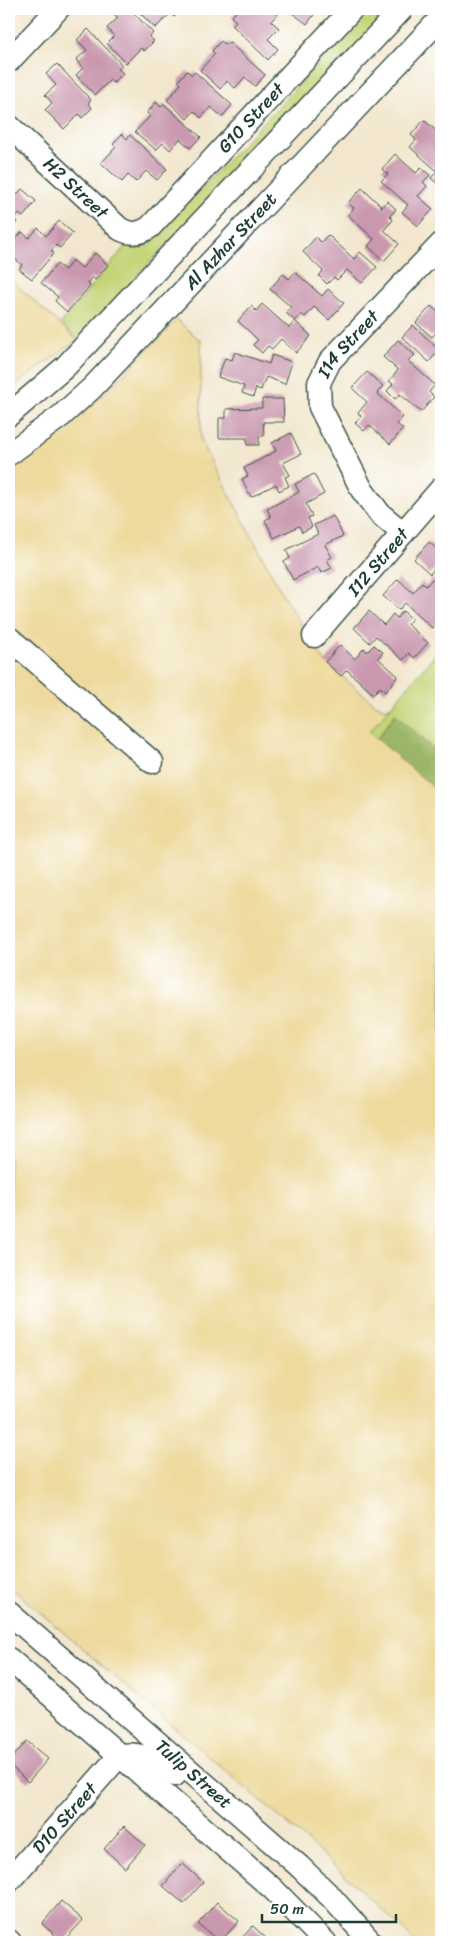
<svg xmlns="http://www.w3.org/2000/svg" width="450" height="1951" viewBox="0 0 450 1951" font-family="Sriracha,sans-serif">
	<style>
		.green { fill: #c4d477; stroke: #728856 }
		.forest { fill: #9bb668; stroke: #5d7a4e }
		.sand { fill: #eeda9e; stroke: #868c69 }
		.building { fill: #c998af }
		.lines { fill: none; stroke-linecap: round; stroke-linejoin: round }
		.minor-casing { stroke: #3f564b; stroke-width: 25 }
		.minor { stroke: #fff; stroke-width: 22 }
		.labels { text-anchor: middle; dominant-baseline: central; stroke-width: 4.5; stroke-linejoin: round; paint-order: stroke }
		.street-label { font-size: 18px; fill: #1f3d34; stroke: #fff }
	</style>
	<rect width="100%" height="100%" fill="#fff"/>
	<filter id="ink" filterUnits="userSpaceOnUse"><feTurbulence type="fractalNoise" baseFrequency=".02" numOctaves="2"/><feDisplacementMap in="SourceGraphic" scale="10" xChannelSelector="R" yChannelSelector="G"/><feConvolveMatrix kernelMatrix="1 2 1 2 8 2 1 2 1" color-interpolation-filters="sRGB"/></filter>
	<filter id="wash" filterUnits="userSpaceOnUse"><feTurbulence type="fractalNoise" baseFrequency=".0096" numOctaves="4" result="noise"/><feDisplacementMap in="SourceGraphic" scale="20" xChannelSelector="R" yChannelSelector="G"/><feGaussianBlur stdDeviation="1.12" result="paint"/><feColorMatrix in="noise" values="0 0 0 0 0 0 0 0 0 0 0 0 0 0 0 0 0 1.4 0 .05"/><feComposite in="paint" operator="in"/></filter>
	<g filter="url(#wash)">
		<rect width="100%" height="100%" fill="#f2e7ce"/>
		<!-- green -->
		<g class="green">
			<polygon points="363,9 390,9 77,340 61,323 127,244 138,247 149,244 335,46"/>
			<polygon points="441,648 441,794 369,732"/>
		</g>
		<!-- forest -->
		<polygon class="forest" points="395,714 441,757 441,795 377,739"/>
		<!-- sand -->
		<g class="sand">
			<polygon points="9,278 77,340 9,390"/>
			<path d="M177,320L201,341V441L284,597L325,662L375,704L385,709L391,706L369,732L441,794V1942H414L407,1933L304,1838L9,1586V471C73,429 124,375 177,320Z"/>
		</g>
		<g id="blocks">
			<!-- building -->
			<g class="building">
				<polygon points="109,9 130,9 153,33 149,37 154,41 144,51 141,48 126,63 107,43 114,36 107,28 118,18"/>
				<polygon points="136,9 182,9 174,17 171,13 155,28"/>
				<polygon points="239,9 273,9 278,14 271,21 279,28 268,39 278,49 268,60 232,25 236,21 231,17"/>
				<polygon points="287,9 312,9 316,12 307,24"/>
				<polygon points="88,29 122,65 118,69 123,73 113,83 110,80 95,95 76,75 83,68 76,60 87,50 77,40"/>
				<polygon points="221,41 226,45 229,42 265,75 255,86 245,77 235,88 227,81 220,89 200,70 215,54 212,51"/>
				<polygon points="57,64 91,100 88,103 92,108 82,118 79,114 64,129 45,110 52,103 45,95 56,85 46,74"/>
				<polygon points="187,71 192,75 195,72 232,105 222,117 211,107 201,118 194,111 187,119 167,100 181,84 178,81"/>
				<polygon points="156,102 161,107 164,104 201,137 190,148 180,139 170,150 163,143 156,150 135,132 150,116 147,113"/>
				<polygon points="424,120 441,135 441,187 431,178 437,171 410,147 416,140 411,135"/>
				<polygon points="122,134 127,139 130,135 167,169 157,180 146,171 136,182 128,175 122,182 101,163 116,147 113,144"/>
				<polygon points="395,154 416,173 421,168 430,175 423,182 427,186 418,196 433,209 418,226 402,212 408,205 381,181 388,174 382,169"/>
				<polygon points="362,188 382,207 387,201 396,209 390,216 393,220 384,230 399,244 384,261 368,246 374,239 348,215 354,208 348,203"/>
				<polygon points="22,189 36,201 23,217 19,214 14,219 17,222 9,232 9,203"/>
				<polygon points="59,221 73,233 60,248 56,245 51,251 54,253 32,279 19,269 22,265 9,253 9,247 22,232 29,238 38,228 46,236"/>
				<polygon points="328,235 354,259 360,252 377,267 362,283 347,270 337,280 334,277 327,284 319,276 323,271 303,252 316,237 321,242"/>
				<polygon points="95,253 108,265 95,280 92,277 87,283 90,286 67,312 55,301 58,297 41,283 57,264 65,270 73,260 82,268"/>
				<polygon points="295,272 322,296 328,289 344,303 329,320 314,307 305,317 301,314 295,321 286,313 291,307 270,289 283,274 289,279"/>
				<polygon points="262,304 289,328 295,321 311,336 296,353 281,339 272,349 268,346 262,353 253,345 258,340 238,321 251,306 256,311"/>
				<polygon points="431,306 441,315 441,333 438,331 432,337 416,323"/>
				<polygon points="413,325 439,350 429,362 402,337"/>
				<polygon points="398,340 415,355 408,361 435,385 429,392 434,397 421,412 400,394 395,399 387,391 393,384 389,381 398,370 383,357"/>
				<polygon points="235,352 269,364 272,355 292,362 285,384 266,377 261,390 256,388 253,397 242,393 244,386 218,377 225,358 232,360"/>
				<polygon points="367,372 383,386 377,393 403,417 397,424 403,429 390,444 369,425 364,431 355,423 361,416 358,413 367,402 352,388"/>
				<polygon points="262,399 283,399 284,422 263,422 264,436 259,436 259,445 247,445 247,438 219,438 219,418 226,418 226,409 262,408"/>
				<polygon points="291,433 301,454 283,463 290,475 285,477 289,486 279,491 276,484 251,497 242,479 248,476 244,468 276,451 272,443"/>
				<polygon points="314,474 324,494 306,504 312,516 308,518 312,527 302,532 299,526 274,538 265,520 271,517 267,509 299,492 295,484"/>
				<polygon points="333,516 343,536 325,545 332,557 327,560 332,568 321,573 318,567 293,580 284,562 290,558 286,550 318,534 314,525"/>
				<polygon points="429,542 441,553 441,571 436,567 430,574 414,559"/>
				<polygon points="398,579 413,593 422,582 426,586 432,579 441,586 436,592 441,597 441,624 438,620 432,628 405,603 399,610 383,596"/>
				<polygon points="369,611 384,625 393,614 397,618 403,611 412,619 407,624 428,643 414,658 409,653 403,660 376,636 370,643 354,628"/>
				<polygon points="340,645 355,659 364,648 367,652 374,645 383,652 378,658 398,676 385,692 380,687 373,694 347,670 341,676 325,662"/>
				<polygon points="27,1741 48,1759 28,1782 9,1764 9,1761"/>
				<polygon points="124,1826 145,1845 125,1868 104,1849"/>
				<polygon points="182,1863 203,1882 184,1904 163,1886"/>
				<polygon points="61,1901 83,1920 63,1942 42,1924"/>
				<polygon points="217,1902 239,1921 220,1942 198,1924"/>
				<polygon points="253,1926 270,1942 238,1942"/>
			</g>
		</g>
	</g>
	<g filter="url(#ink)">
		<use href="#blocks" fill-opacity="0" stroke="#3f564b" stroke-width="1"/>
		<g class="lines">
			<!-- minor casing -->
			<g class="minor-casing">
				<g id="minor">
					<polyline points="9,61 58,9"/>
					<path id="s1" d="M9,126L120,229C131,235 140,234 150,227L352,9"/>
					<polyline points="9,415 65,367 402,9"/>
					<path id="s2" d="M9,454L61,416L92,388L441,18"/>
					<path id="s3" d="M403,533L380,514L362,490L320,407L319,383L330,361L441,244"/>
					<path id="s4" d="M314,636L441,489"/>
					<polyline points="9,638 152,762"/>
					<path id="s5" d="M9,1613L299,1866L331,1897L371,1942"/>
					<polyline points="9,1659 273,1889 325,1942"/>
					<path id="s6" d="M9,1881L120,1755C142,1752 158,1760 175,1775"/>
					<polyline points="9,1941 10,1942"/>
				</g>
			</g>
			<!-- minor -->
			<use href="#minor" class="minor"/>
		</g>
	</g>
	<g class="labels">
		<!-- street labels -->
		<g class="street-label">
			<text stroke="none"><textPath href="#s1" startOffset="332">G10 Street</textPath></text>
			<text stroke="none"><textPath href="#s1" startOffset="91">H2 Street</textPath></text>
			<text stroke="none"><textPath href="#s2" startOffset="308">Al Azhar Street</textPath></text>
			<text stroke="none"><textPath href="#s3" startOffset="226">I14 Street</textPath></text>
			<text stroke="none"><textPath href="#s4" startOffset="98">I12 Street</textPath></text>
			<text stroke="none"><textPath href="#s5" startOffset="245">Tulip Street</textPath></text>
			<text stroke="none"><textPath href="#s6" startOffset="84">D10 Street</textPath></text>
		</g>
	</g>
	<!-- margin -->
	<rect width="450" height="1951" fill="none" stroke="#fff" stroke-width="30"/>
	<!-- scale -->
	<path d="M262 1914v8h134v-8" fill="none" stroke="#1f3d34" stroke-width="2.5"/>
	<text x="270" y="1914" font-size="15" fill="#1f3d34" stroke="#ffffff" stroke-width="4" paint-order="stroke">50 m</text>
</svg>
